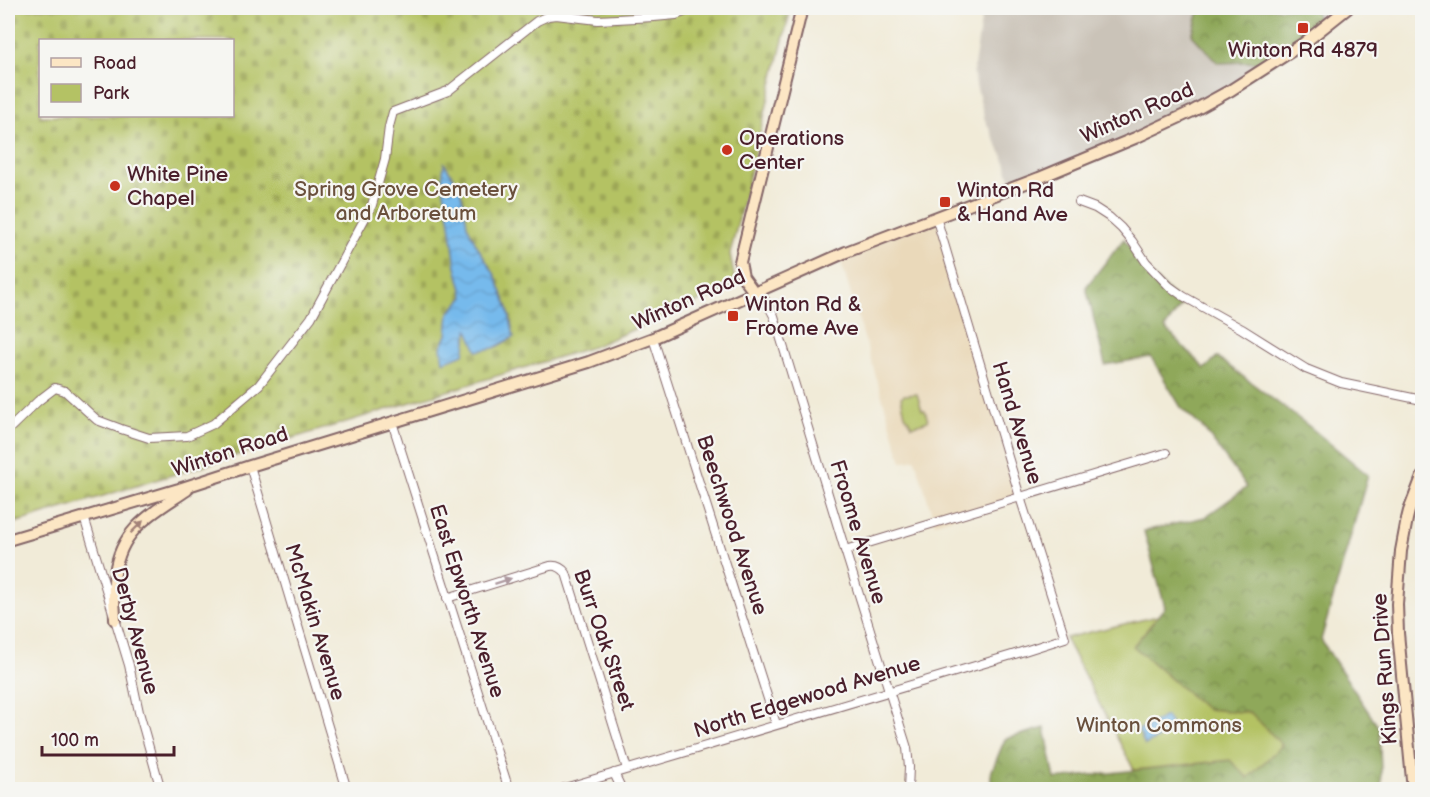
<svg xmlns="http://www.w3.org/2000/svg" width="1430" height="797" viewBox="0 0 1430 797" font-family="'Balsamiq Sans',sans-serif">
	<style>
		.built { fill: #ead9ba }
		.industrial { fill: #cac3b8 }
		.forest { fill: url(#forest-crowns); stroke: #6c6442; stroke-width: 1.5 }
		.cemetery { fill: url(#cemetery-stones); stroke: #7f7048; stroke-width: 1.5; fill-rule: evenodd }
		.park { fill: #b4c264; stroke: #7f7048; stroke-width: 1.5 }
		.water { fill: url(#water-waves); stroke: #606c8c; stroke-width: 1.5 }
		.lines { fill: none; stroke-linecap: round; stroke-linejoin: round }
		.street-casing { stroke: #846668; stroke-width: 10 }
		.secondary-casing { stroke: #846668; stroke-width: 14 }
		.street { stroke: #fff; stroke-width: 8 }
		.secondary { stroke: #fce6c4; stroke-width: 10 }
		.oneway { fill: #a38278 }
		.oneway2 { fill: #ae9aa0 }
		.poi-dot { fill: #c8321e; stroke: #f6f6f2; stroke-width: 2 }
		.labels { text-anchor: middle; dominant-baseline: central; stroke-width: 4.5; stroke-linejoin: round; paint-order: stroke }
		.poi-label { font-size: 21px; fill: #4a1f2b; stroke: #f6f6f2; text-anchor: start }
		.street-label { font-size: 21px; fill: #4a1f2b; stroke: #f6f6f2 }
		.park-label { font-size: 21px; fill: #6a503c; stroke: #f6f6f2 }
	</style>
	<defs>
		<pattern id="forest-crowns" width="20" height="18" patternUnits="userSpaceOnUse" patternTransform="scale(1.5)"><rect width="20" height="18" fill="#8fa85a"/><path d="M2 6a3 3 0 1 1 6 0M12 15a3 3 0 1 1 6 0" fill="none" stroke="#77884b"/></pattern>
		<pattern id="cemetery-stones" width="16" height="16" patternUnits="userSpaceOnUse" patternTransform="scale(1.5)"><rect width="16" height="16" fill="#b4c264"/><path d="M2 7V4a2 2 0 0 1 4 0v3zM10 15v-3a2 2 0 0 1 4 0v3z" fill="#9ca657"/></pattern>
		<pattern id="water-waves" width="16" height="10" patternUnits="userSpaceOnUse" patternTransform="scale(1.5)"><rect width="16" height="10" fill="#76baec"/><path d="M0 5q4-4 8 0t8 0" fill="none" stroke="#689fcb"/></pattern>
	</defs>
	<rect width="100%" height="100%" fill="#f6f6f2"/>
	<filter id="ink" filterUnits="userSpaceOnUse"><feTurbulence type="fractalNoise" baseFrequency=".0167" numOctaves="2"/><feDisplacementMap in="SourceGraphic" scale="12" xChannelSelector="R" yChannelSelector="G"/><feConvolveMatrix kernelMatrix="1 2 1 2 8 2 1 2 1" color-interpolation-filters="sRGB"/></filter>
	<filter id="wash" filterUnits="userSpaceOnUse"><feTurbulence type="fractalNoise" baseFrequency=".008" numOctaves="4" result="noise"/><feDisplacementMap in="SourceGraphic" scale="24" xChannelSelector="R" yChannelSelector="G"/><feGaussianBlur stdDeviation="1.35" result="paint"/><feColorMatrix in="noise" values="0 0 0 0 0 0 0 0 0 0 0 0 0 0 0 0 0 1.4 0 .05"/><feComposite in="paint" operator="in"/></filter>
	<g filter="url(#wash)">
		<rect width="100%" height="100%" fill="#f1ebd8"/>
		<!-- built -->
		<polygon class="built" points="936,217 1020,497 935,523 915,459 902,462 839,255"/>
		<!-- industrial -->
		<g class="industrial">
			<polygon points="983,8 1200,8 1192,35 1217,63 1251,62 1270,65 1231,90 1013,187 1003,156 985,120 973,73"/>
			<polygon points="1314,8 1348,8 1321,29"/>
		</g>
		<!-- forest -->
		<g class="forest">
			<polygon points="1200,8 1314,8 1321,29 1270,65 1251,62 1218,63 1192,35"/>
			<polygon points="1124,239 1149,273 1182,304 1165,328 1205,369 1217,357 1310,427 1368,475 1321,640 1379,728 1382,789 991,790 991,773 1005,739 1045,728 1055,779 1230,760 1251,713 1206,709 1133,646 1165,607 1144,531 1205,517 1247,487 1204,429 1182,409 1151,357 1105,365 1086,287"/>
		</g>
		<!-- cemetery -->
		<path class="cemetery" d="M8,8H791L730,254L735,281L728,289L595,346L8,525ZM40,40H232V116H40Z"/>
		<!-- park -->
		<g class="park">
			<polygon points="917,394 922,410 925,410 928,421 912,426 905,415 901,397 904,395"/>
			<polygon points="1158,616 1133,646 1206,709 1251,713 1282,745 1248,778 1230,760 1134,770 1065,638"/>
		</g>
		<!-- water -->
		<g class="water">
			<polygon points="444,163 459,186 464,204 467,225 477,246 495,275 508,308 514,337 494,348 477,351 468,330 464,354 443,362 441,347 447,335 449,313 464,297 456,267 449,216 442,182"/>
			<polygon points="1166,716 1174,730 1145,745 1138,730"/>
		</g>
	</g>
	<g filter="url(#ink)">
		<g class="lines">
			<!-- street casing -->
			<g class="street-casing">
				<g id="street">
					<polyline points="1079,202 1095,208 1109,217 1121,228 1132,241 1146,262 1169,286 1183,296 1242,329 1306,369 1341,383 1422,400"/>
					<polyline points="754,292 766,301 774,316 845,550 907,748 909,767 908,790"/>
					<polyline points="653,338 776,724"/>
					<polyline points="392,422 509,790"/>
					<polyline points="8,430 38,401 55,388 65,391 97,420 121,429 149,438 187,436 213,424 226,413 259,385 311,318 372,205 385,159 389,127 393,112 448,91 509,43 537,21 548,16 556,15 598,20 654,17 676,15 684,12 689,8"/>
					<polyline points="250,466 347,790"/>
					<polyline points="84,517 129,665 139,712 161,790"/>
					<polyline points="845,550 1166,453"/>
					<path d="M447,598L550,566C557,565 562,568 566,573L627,769"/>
					<polyline points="614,773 622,790"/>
					<polyline points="558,790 1012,655 1065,638 1020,497 936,217"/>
				</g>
			</g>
			<!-- secondary casing -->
			<g class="secondary-casing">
				<g id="secondary">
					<polyline points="754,292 743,277 740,262 802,8"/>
					<polyline points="8,540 179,489 250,466 589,362 653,338 846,252 1039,178 1135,138 1193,111 1231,90 1304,43 1348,8"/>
					<path d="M115,620C115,605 112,588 115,573C121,528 153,513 187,490"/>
					<polyline points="1413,790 1398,633 1397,604 1401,551 1407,519 1409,511 1422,477"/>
				</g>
			</g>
			<!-- street -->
			<use href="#street" class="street"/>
			<!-- secondary -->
			<use href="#secondary" class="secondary"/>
		</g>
		<!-- one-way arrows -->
		<defs><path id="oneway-solid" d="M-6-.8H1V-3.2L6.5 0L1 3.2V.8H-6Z" transform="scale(1.5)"/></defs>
		<use class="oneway" href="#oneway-solid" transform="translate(137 527) rotate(-44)"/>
		<use class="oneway2" href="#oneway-solid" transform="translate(503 581) rotate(-18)"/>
	</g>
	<!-- markers -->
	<g class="poi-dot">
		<rect x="1297" y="22" width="12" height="12" rx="3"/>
		<circle cx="727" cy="150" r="6"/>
		<circle cx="115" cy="186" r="6"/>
		<rect x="939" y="196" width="12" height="12" rx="3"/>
		<rect x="727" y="310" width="12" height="12" rx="3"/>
	</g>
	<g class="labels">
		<!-- poi labels -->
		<g class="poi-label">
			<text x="1303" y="50" text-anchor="middle">Winton Rd 4879</text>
			<text x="739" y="138">Operations<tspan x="739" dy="24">Center</tspan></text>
			<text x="127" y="174">White Pine<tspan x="127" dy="24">Chapel</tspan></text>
			<text x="957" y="190">Winton Rd<tspan x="957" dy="24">&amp; Hand Ave</tspan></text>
			<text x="745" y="304">Winton Rd &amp;<tspan x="745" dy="24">Froome Ave</tspan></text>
		</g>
		<!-- street labels -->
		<g class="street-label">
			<text transform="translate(1137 113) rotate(-24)">Winton Road</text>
			<text transform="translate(689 300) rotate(-24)">Winton Road</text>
			<text transform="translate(1017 423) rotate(73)">Hand Avenue</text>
			<text transform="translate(230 452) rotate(-18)">Winton Road</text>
			<text transform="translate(732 525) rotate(72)">Beechwood Avenue</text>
			<text transform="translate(858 532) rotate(73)">Froome Avenue</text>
			<text transform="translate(467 601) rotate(72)">East Epworth Avenue</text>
			<text transform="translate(315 622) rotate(73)">McMakin Avenue</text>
			<text transform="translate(135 631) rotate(75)">Derby Avenue</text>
			<text transform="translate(604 640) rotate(71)">Burr Oak Street</text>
			<text transform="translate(1385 669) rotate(-94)">Kings Run Drive</text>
			<text transform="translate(807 697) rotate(-17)">North Edgewood Avenue</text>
		</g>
		<!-- park labels -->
		<g class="park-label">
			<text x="406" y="189">Spring Grove Cemetery<tspan x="406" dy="24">and Arboretum</tspan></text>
			<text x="1159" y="725">Winton Commons</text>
		</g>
	</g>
	<!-- margin -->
	<rect width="1430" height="797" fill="none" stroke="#f6f6f2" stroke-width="30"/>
	<!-- legend -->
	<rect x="39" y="39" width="195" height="78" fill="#f6f6f2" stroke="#b1a0a2" stroke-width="1.5"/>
	<rect x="51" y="58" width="30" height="9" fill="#fce6c4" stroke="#b1a0a2" stroke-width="1.5"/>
	<text x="93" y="69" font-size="18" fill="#4a1f2b">Road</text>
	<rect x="51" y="84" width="30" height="18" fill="#b4c264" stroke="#b1a0a2" stroke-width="1.5"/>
	<text x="93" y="99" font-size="18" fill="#4a1f2b">Park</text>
	<!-- scale -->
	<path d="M42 746v9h132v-9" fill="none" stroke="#4a1f2b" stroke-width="3"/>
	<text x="51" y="746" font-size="18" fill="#4a1f2b" stroke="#f6f6f2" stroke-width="4.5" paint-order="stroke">100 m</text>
</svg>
